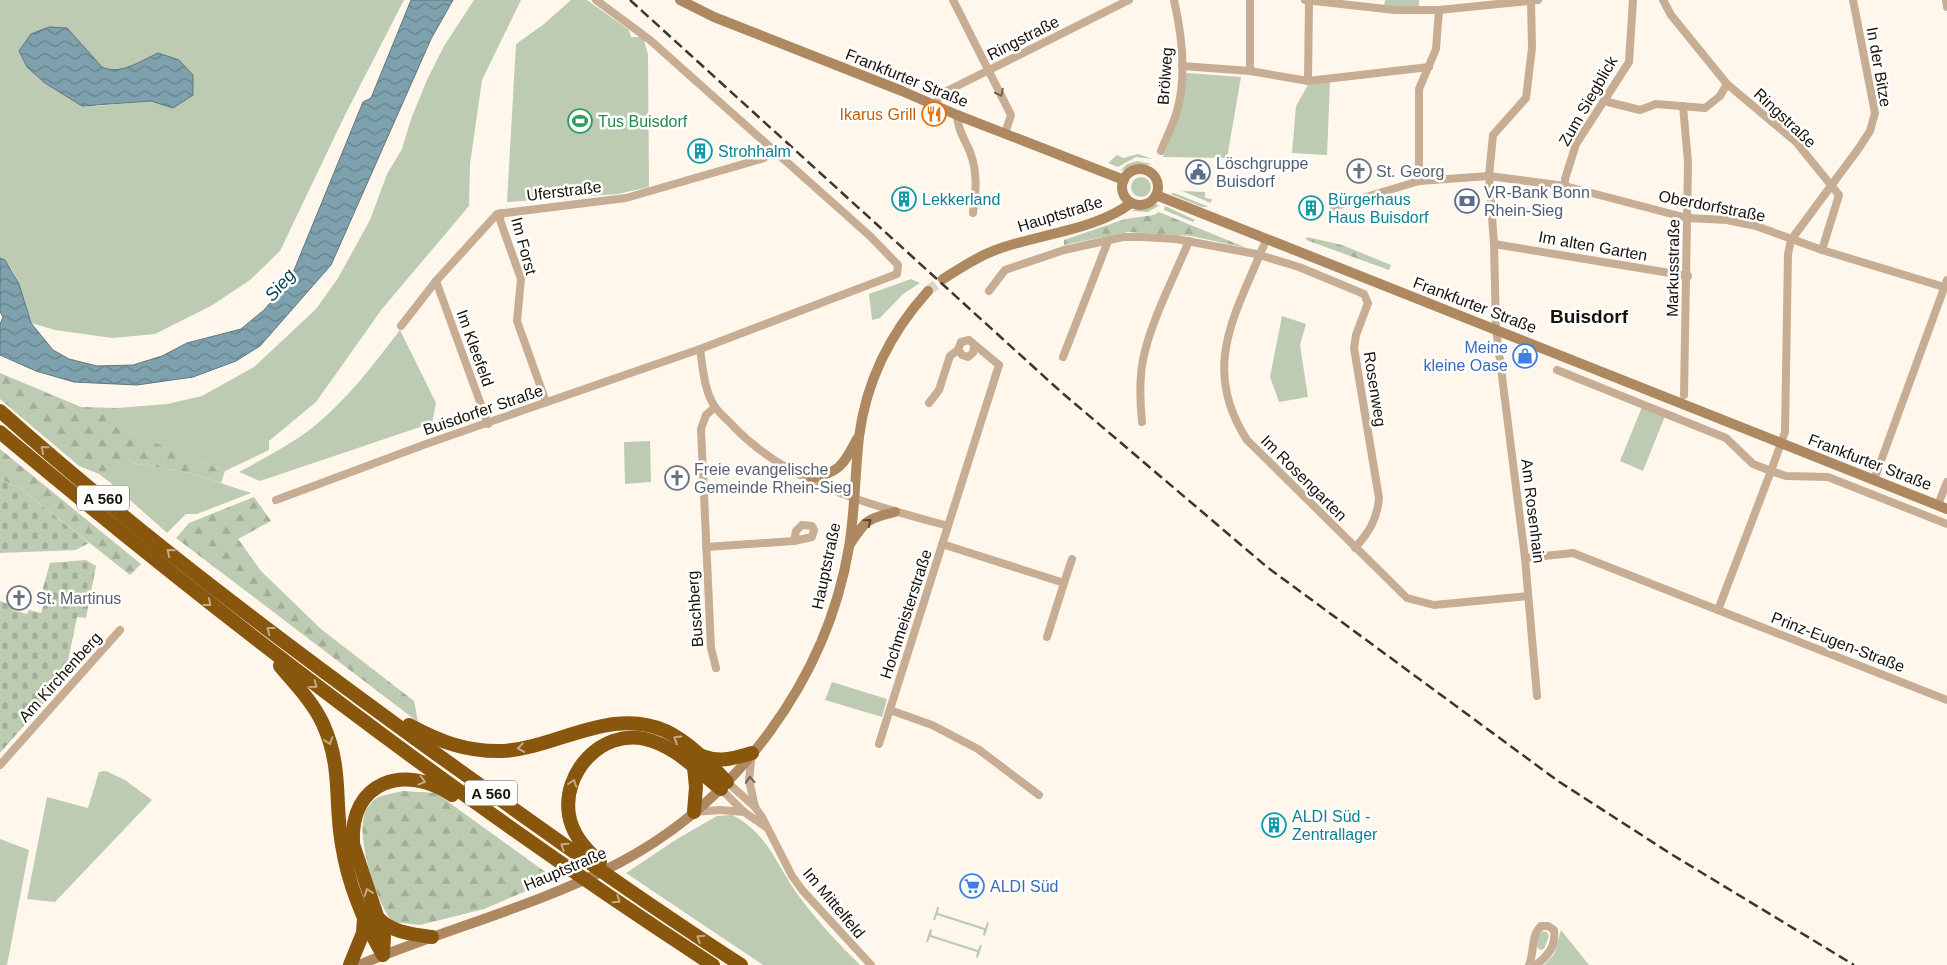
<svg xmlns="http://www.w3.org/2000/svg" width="1947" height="965" viewBox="0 0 1947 965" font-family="Arial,sans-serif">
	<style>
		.green { fill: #bccbb2; fill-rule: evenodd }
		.forest { fill: url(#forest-firs) }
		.cemetery { fill: url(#cemetery-stones) }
		.water { fill: url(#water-waves); stroke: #5f767c }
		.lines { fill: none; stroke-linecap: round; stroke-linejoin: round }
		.secondary-tunnel { stroke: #dcd5ca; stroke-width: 10; stroke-dasharray: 10 5; stroke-linecap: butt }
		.street { stroke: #c6ad93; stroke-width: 8 }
		.secondary { stroke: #ad8860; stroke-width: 10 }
		.highway { stroke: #88560d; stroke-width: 14 }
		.rail { stroke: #3b352b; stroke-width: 2.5; stroke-dasharray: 10 5; stroke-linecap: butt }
		.oneway { stroke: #70604e }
		.oneway2 { stroke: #c4aa86 }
		.oneway3 { stroke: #5c4830 }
		.labels { text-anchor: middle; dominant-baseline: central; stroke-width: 5; stroke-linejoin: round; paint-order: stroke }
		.shield { fill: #fff; stroke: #5e5a53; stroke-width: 1 }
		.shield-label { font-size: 15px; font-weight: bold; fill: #191309 }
		.street-label { font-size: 16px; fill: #191309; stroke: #fff }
		.food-label { font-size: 16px; fill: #c56008; stroke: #fff; text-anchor: end }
		.leisure-label { font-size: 16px; fill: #27864d; stroke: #fff; text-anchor: start }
		.culture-label { font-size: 16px; fill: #0d838f; stroke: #fff; text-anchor: start }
		.service-label { font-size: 16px; fill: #4e5e75; stroke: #fff; text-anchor: start }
		.worship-label { font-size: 16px; fill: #5b616d; stroke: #fff; text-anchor: start }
		.shop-label { font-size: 16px; fill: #366cbe; stroke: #fff; text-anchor: end }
		.water-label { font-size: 18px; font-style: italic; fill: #0c4251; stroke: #fff }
		.quarter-label { font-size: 19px; font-weight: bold; fill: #191309; stroke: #fff }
	</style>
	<defs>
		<pattern id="forest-firs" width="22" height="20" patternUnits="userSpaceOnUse" patternTransform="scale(1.25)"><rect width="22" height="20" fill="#bccbb2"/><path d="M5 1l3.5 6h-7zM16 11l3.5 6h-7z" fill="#a1ad98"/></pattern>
		<pattern id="cemetery-stones" width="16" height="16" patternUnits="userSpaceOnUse" patternTransform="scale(1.25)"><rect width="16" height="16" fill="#bccbb2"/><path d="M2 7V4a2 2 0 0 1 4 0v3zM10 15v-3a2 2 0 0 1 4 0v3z" fill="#a1ad98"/></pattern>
		<pattern id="water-waves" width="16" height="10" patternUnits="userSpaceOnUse" patternTransform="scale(1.25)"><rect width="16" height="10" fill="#7da1ad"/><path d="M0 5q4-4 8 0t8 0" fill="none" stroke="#66828b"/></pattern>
	</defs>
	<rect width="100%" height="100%" fill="#fff7ec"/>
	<!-- green -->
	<g class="green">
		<path d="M0,0H404L346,113L280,251L250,280L211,306L155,334L112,338L55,330L31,323C26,307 17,265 0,258ZM66,28L102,67C120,76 142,60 158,53L173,108L151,101L97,106L45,83L27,67L19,51Z"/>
		<polygon points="474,0 521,0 482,80 470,164 469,206 382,309 316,402 269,441 269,450 225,471 120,429 117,408 167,404 202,396 254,367 316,309 338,278 370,220 387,174 402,149 411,119 427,80 444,46"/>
		<polygon points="571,0 587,0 629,30 631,37 643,37 648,54 649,187 618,194 507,202 516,44 544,24"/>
		<polygon points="1385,0 1419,0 1419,8 1384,6"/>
		<polygon points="1188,73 1241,77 1227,158 1163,157 1181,111 1184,75"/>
		<polygon points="1330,81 1327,155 1292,153 1296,106 1308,85"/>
		<polygon points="1138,154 1153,159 1136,157 1118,167 1108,163 1117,155 1123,158"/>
		<polygon points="1137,161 1152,164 1120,171 1127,164"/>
		<circle cx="1141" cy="187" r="10"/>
		<polygon points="1182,191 1205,192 1205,198 1212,199 1211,203"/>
		<polygon points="1173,193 1177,194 1209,207 1202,207 1170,194"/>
		<polygon points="1153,204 1160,205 1148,212 1131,211"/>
		<polygon points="1165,206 1195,220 1193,222 1164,210"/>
		<polygon points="911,279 920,283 903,294 880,318 872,320 869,294"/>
		<polygon points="1282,316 1306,324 1300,345 1308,397 1279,402 1270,377"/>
		<path d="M400,330L436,403L432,423L260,481L239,472C264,458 290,445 312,428C347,400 373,365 400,330Z"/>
		<polygon points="1642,407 1665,416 1643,471 1620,461"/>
		<polygon points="650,441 651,482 625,484 624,442"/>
		<polygon points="132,463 190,473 251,493 197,514 186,514 167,533 112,484 115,475"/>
		<polygon points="832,682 887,699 882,717 825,700"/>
		<polygon points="106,771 125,780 152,800 55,902 27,899 47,797 88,808 99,772"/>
		<path d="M732,815C769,833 777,868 801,899C819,923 839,944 860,965H763L626,873L677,839L717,816Z"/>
		<polygon points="0,839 29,850 7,965 0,965"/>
		<polygon points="937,907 939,907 938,913 985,928 987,922 989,923 985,936 983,935 984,930 937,915 935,920 933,920"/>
		<polygon points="930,929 932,930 931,935 978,950 980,945 982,945 978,958 976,957 977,952 930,937 928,942 926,942"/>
		<polygon points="1561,930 1589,965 1544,965 1554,954"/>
		<polygon points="1543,931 1547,932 1549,936 1544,949 1540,950 1537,947 1537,937"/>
	</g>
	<!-- forest -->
	<g class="forest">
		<polygon points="1159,212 1247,248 1191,236 1128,232 1064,245 1064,240 1125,219 1154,215"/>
		<polygon points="1307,237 1342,245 1391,265 1389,270 1306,240"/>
		<polygon points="0,373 81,407 117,408 121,429 225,471 221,483 190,473 132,463 116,475 112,484 99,474 79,466 0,399"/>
		<polygon points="0,449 141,564 130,575 20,488 0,479"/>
		<polygon points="254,497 271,521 238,539 261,571 321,629 414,701 418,722 176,538 189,523"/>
		<path d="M403,791L436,793L555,879L484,909L420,925L393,922C377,905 355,836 365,813C366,809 371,803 374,800C379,795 395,793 403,791Z"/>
	</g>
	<!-- cemetery -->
	<g class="cemetery">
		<polygon points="0,479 20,488 89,543 76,550 0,553"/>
		<polygon points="86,560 96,566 86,618 77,617 64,680 0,753 0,601 14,606 13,610 27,614 29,610 41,613 45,600 40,598 50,563"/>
	</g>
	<!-- water -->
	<g class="water">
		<polygon points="411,0 453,0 431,39 331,265 260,346 236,361 193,377 137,385 74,382 36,371 0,355 0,324 3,317 0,312 0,258 5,260 19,284 31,323 53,350 69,359 97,366 133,365 162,356 187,343 241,329 264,310 290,280 363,102 371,98"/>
		<path d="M49,27L67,28L102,67C120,76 142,60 158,53L179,60L193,75V95L173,108L151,101L82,106L45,83L27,67L19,51L31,34Z"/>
	</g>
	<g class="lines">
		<!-- secondary-tunnel -->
		<polyline class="secondary-tunnel" points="928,291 943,279"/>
		<!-- street -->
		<g class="street">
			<polyline points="953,0 1011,115 1005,133"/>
			<polyline points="1250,0 1250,71"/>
			<polyline points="1305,0 1395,10 1439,10 1538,0"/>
			<polyline points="1531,0 1532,48 1526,98 1493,135 1489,176 1494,244 1496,329 1525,558 1537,696"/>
			<polyline points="1663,0 1671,15 1727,84 1796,142 1839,195 1822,250"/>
			<polyline points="1946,0 1947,7"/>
			<polyline points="1182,66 1250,71 1308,81 1429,67"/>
			<polyline points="1308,81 1309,1"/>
			<polyline points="1604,101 1640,110 1656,104 1705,108 1720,96 1727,84"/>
			<polyline points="935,106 941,94 1129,0"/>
			<polyline points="1683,106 1688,162 1684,395"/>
			<path d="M957,115C957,128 965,140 970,152C978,173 976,192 973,213"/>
			<path d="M1161,151C1166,138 1173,125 1177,111C1187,76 1182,35 1174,0"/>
			<polyline points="1419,181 1419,89 1436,49 1439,10"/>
			<polyline points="1565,186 1565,179 1576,144 1629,62 1633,0"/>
			<polyline points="1333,207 1419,181 1489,176 1565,186 1687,218 1727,220 1756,226 1822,250 1947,288"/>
			<polyline points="501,213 500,220 521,279 517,321 546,402"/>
			<path d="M1266,240C1237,312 1199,366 1247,440L1407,598L1434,605L1528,596"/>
			<polyline points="1494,244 1688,276"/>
			<polyline points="436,281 488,424"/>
			<path d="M989,291L1005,270L1064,250L1123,237H1143L1176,239L1256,254L1299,267L1364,294L1368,303L1356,335L1354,348L1379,498C1377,520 1369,532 1355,548"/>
			<polyline points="401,326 436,281 497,214 626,198 764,158 773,149"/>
			<polyline points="974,347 973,353 968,357 962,355 958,350 961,342 969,340 999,365"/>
			<path d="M700,349C703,368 704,391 715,407C720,414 728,420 734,427C790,485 872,505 948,526L999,365"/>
			<polyline points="1063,357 1108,241"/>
			<polyline points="1557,370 1726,438 1753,464 1771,471 1785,432 1788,254 1791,240 1859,148 1870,131 1875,113 1853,0"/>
			<polyline points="929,403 939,390 950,356 958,350"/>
			<polyline points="715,407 706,415 701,429 711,648 716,668"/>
			<path d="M1142,422C1140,402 1139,380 1143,360C1150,323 1174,277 1189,241"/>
			<polyline points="1874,480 1947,280"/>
			<polyline points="276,500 426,444 700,349 897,274 898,265 870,236 650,40 596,0"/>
			<polyline points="1938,505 1947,482"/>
			<polyline points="942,544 1064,583 1047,637"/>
			<polyline points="706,547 794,541 812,537 814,530 812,526 802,525 796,531 794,541"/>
			<polyline points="1525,558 1573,553 1947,700"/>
			<polyline points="1064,583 1072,559"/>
			<polyline points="1718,610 1771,471 1786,476 1828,477 1947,524"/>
			<polyline points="890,710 932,725 978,749 1039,795"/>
			<polyline points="879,744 948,526"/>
			<polyline points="752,753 749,780 755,807"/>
			<polyline points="0,765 120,630"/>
			<polyline points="727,782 755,807 762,817 792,876 803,891 871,965"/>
			<polyline points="721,789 744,812 766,827"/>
			<polyline points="694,812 720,810 744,812"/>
			<path d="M1529,965C1535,951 1530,937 1541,926H1548L1554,930C1556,946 1548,956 1536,965"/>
		</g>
		<!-- secondary -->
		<g class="secondary">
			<polyline points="680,0 714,17 902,91 957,115 1124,180"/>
			<circle cx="1140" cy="187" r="18"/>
			<polyline points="1156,195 1947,509"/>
			<path d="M943,279C962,267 980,255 1001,248C1041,234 1098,229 1131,203"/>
			<path d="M808,479C839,473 843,466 857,439"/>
			<path d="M850,544C866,520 866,519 895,512"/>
			<path d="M359,965C445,929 537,906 619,863C737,801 827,679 849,547C855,511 855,473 859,437C866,382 891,332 928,291"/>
		</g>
		<!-- highway -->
		<g class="highway">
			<path d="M0,411C138,534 286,645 435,753C536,825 637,898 741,965"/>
			<path d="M0,432C227,623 464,803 713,965"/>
			<path d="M280,666C295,684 313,702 323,724C343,768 334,802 342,845C348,883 364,922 383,955"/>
			<path d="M409,725C440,742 467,752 503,751C557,748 611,706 666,731C690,743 709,763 727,782"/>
			<path d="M702,756C721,763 734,758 752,753"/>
			<polyline points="694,767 696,787 694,812"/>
			<path d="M600,862C586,850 572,835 569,815C562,773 601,729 645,739C674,745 698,771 721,789"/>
			<path d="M379,919C393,933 413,934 432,937"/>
			<path d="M383,954L384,937L353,844C349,781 405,763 452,795"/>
			<polyline points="350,965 363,933 364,918"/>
		</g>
		<!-- rail -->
		<polyline class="rail" points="630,0 1060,391 1267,567 1558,781 1671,854 1854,965"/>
	</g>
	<!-- one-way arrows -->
	<defs><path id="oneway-chevron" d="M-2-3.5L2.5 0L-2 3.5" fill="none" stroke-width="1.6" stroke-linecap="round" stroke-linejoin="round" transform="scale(1.25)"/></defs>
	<g class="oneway">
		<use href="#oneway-chevron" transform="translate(1000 93) rotate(63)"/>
		<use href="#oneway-chevron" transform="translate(750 780) rotate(-94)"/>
	</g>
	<g class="oneway2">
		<use href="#oneway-chevron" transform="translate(44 449) rotate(-140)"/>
		<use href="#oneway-chevron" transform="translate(170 552) rotate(-141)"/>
		<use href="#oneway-chevron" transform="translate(208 603) rotate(38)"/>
		<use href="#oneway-chevron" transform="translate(270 630) rotate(-143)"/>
		<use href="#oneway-chevron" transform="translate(314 685) rotate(36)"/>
		<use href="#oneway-chevron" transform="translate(677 739) rotate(-148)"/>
		<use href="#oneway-chevron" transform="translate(329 741) rotate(71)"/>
		<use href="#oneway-chevron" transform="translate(521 748) rotate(171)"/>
		<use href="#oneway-chevron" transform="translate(422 781) rotate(14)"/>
		<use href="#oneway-chevron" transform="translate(573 783) rotate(-72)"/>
		<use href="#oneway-chevron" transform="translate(564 846) rotate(-146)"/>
		<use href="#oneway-chevron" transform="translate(368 892) rotate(-110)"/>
		<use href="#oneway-chevron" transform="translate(617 900) rotate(34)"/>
		<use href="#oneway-chevron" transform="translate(700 938) rotate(-146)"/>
	</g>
	<use class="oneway3" href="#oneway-chevron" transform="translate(868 522) rotate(-39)"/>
	<!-- icons -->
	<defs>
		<g id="restaurant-ring" transform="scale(1.25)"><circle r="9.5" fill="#fff" stroke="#e8710a" stroke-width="1.5"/><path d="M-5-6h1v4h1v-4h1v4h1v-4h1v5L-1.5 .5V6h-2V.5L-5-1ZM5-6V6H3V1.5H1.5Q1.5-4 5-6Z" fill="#e8710a"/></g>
		<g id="stadium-ring" transform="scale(1.25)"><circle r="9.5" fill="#fff" stroke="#2e9e5b" stroke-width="1.5"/><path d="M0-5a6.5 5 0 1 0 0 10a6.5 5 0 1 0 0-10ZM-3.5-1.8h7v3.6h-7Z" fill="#2e9e5b"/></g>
		<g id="building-ring" transform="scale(1.25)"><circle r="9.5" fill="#fff" stroke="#0f9aa8" stroke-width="1.5"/><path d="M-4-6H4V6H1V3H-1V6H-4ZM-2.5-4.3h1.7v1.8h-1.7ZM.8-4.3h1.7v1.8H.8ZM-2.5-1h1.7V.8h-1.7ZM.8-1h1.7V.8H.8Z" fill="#0f9aa8"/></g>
		<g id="church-ring" transform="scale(1.25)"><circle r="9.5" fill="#fff" stroke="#6b7280" stroke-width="1.5"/><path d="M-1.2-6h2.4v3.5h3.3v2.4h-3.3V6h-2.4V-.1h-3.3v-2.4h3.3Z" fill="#6b7280"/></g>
		<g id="civic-ring" transform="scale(1.25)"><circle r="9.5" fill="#fff" stroke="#5c6f8a" stroke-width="1.5"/><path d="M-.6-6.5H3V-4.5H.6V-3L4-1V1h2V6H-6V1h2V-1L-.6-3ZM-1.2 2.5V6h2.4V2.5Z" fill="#5c6f8a"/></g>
		<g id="bank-ring" transform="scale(1.25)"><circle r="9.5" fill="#fff" stroke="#5c6f8a" stroke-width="1.5"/><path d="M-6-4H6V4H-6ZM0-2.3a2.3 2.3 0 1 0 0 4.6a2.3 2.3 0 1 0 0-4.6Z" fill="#5c6f8a"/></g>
		<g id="shop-ring" transform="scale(1.25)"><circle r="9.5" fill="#fff" stroke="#3f7fe0" stroke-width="1.5"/><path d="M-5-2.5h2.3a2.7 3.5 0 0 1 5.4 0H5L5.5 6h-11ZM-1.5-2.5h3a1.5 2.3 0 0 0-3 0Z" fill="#3f7fe0"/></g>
		<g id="supermarket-ring" transform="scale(1.25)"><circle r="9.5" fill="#fff" stroke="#3f7fe0" stroke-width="1.5"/><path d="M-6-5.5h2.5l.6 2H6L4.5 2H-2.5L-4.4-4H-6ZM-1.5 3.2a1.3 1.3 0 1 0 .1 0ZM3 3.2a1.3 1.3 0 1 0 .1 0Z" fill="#3f7fe0"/></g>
	</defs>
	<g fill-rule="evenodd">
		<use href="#restaurant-ring" x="934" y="114"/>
		<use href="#stadium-ring" x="580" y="121"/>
		<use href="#building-ring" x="700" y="151"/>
		<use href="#church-ring" x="1359" y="171"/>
		<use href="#civic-ring" x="1198" y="172"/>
		<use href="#building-ring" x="904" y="199"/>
		<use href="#bank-ring" x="1467" y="201"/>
		<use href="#building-ring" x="1311" y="208"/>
		<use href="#shop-ring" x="1525" y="356"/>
		<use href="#church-ring" x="677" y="478"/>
		<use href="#church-ring" x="19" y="598"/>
		<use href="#building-ring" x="1274" y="825"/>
		<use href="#supermarket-ring" x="972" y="886"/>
	</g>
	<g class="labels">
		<!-- shield labels -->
		<g class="shield">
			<rect x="77" y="485.5" width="52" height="25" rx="4"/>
			<rect x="465" y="780.5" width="52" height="25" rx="4"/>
		</g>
		<g class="shield-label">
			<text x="103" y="498">A 560</text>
			<text x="491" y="793">A 560</text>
		</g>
		<!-- street labels -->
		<g class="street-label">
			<text transform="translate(1023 38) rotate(-27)">Ringstraße</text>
			<text transform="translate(1879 67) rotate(80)">In der Bitze</text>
			<text transform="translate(1165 76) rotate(-86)">Brölweg</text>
			<text transform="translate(907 78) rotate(22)">Frankfurter Straße</text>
			<text transform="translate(1588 101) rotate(-60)">Zum Siegblick</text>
			<text transform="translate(1785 118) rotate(43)">Ringstraße</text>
			<text transform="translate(564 191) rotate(-7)">Uferstraße</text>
			<text transform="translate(1712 206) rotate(11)">Oberdorfstraße</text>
			<text transform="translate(1060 214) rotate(-17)">Hauptstraße</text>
			<text transform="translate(524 246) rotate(75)">Im Forst</text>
			<text transform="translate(1593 246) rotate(10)">Im alten Garten</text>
			<text transform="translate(1673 268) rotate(-89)">Markusstraße</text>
			<text transform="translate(1475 305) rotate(21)">Frankfurter Straße</text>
			<text transform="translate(475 348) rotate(70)">Im Kleefeld</text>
			<text transform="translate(1375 389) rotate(81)">Rosenweg</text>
			<text transform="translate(483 410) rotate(-19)">Buisdorfer Straße</text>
			<text transform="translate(1870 462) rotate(21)">Frankfurter Straße</text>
			<text transform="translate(1304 478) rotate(45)">Im Rosengarten</text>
			<text transform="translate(1533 511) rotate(83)">Am Rosenhain</text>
			<text transform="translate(826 566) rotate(-78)">Hauptstraße</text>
			<text transform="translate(695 609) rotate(-94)">Buschberg</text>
			<text transform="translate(906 614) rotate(-72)">Hochmeisterstraße</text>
			<text transform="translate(1838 642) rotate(21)">Prinz-Eugen-Straße</text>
			<text transform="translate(60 677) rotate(-48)">Am Kirchenberg</text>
			<text transform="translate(565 869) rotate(-23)">Hauptstraße</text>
			<text transform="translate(834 903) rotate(50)">Im Mittelfeld</text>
		</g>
		<!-- food labels -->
		<g class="food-label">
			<text x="916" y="114">Ikarus Grill</text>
		</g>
		<!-- leisure labels -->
		<g class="leisure-label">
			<text x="598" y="121">Tus Buisdorf</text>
		</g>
		<!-- culture labels -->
		<g class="culture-label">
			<text x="718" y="151">Strohhalm</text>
			<text x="922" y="199">Lekkerland</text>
			<text x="1328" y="199">Bürgerhaus<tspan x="1328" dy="18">Haus Buisdorf</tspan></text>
			<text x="1292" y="816">ALDI Süd -<tspan x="1292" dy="18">Zentrallager</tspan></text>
		</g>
		<!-- service labels -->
		<g class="service-label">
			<text x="1216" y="163">Löschgruppe<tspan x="1216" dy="18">Buisdorf</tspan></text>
			<text x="1484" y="192">VR-Bank Bonn<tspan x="1484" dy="18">Rhein-Sieg</tspan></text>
		</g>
		<!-- worship labels -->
		<g class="worship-label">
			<text x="1376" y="171">St. Georg</text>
			<text x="694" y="469">Freie evangelische<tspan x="694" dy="18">Gemeinde Rhein-Sieg</tspan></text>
			<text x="36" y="598">St. Martinus</text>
		</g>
		<!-- shop labels -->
		<g class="shop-label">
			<text x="1508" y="347">Meine<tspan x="1508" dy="18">kleine Oase</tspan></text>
			<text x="990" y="886" text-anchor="start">ALDI Süd</text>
		</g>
		<!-- water labels -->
		<g class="water-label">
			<text transform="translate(280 285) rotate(-49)">Sieg</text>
		</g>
		<!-- quarter labels -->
		<g class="quarter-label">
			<text x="1589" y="316">Buisdorf</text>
		</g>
	</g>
</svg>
